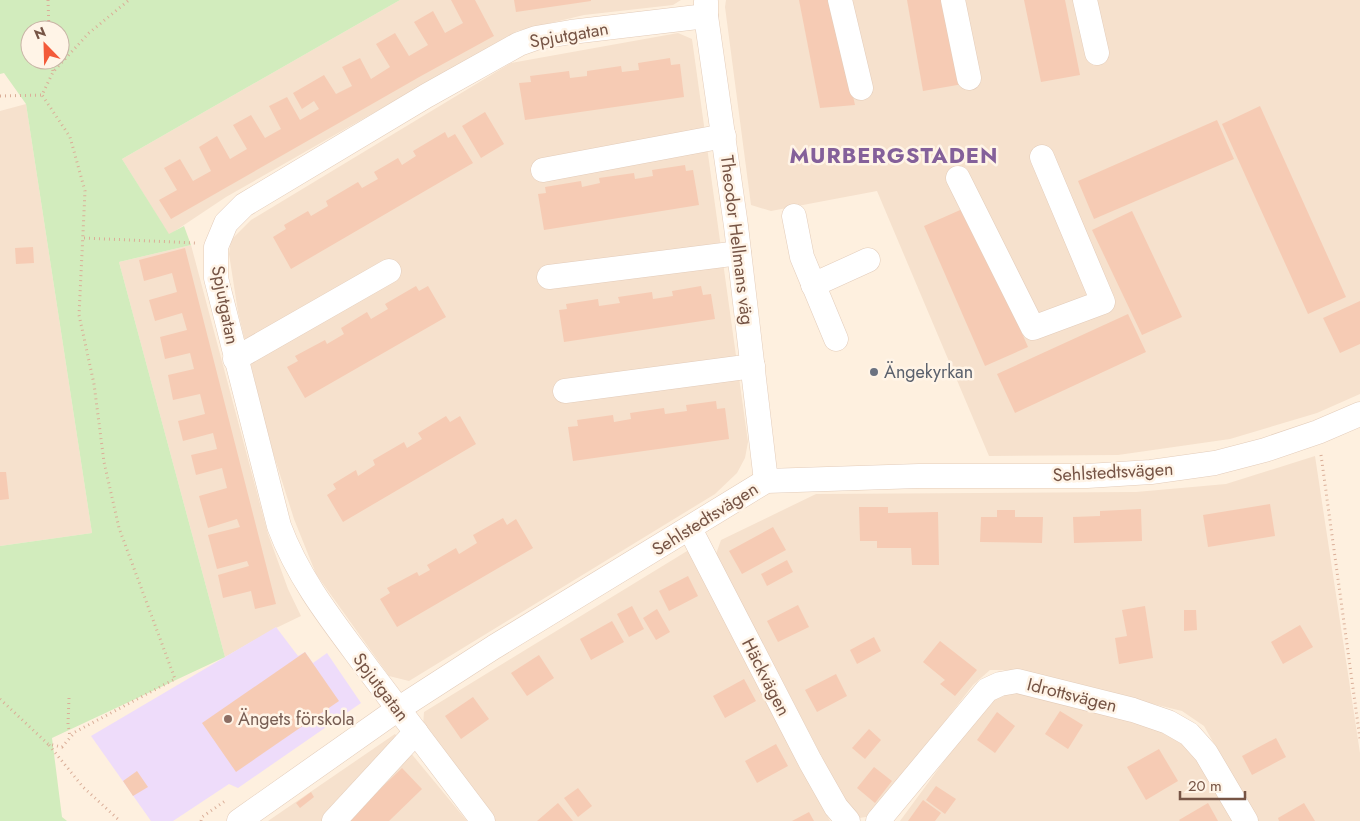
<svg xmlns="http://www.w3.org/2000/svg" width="1360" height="821" viewBox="0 0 1360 821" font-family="Jost,sans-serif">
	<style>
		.residential { fill: #f6e1cd }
		.education { fill: #eedcfa }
		.green { fill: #d2ecbd; fill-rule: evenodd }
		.building { fill: #f6cbb4 }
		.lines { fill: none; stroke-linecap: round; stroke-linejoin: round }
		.minor-casing { stroke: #e3ccba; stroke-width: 25 }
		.path { stroke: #daae98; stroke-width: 3; stroke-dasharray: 1 4; stroke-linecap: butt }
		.minor { stroke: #fff; stroke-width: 24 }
		.worship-dot { fill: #6b7280; stroke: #fff4e7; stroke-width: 2 }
		.education-dot { fill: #8d6e63; stroke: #fff4e7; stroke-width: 2 }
		.labels { text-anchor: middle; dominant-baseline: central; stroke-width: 5; stroke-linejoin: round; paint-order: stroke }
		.street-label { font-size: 18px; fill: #765445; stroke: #fff4e7 }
		.worship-label { font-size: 18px; fill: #5b616d; stroke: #fff4e7; text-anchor: start }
		.education-label { font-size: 18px; fill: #785e54; stroke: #fff4e7; text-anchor: start }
		.district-label { font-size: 22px; font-weight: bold; letter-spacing: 1px; fill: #84609a; stroke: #fff4e7 }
	</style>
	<rect width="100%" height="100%" fill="#fef0df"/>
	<!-- residential -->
	<g class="residential">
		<polygon points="400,0 681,0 673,5 584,15 517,31 226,197 169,235 122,159"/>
		<polygon points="726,0 1360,0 1360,394 1317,413 1230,439 1118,455 989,456 877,191 771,211 751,205 725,7"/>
		<polygon points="678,33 692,39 748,442 745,458 737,473 715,494 409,681 389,676 316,574 294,519 269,440 238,312 229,254 231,240 251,220 511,63"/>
		<polygon points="26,104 92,533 0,546 0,111"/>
		<polygon points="191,245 268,534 288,589 301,616 276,628 225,657 119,262"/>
		<polygon points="1315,456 1360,753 1360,821 1258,821 1204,726 1182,711 1013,670 990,670 973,685 872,816 853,819 846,803 716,554 721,540 816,494 1136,492 1226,484"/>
		<polygon points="692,548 737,642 830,821 495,821 423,726 424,712"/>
		<polygon points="1019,689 1131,713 1191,747 1233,821 900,821 986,704 998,696"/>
		<polygon points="395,734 467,821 268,821"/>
	</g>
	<!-- education -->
	<polygon class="education" points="276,627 298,656 305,652 313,663 327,653 361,703 238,788 229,784 173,821 151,821 91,736"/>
	<!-- green -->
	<path class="green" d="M0,0H400L122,159L169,234L184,226L191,245L119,262L225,657L52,738L62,817L67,821H0V546L92,533L26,104L4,73L0,74ZM30,30H60V60H30Z"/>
	<!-- building -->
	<g class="building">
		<polygon points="451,0 475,0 494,36 421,76 171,219 159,200 177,190 164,168 180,159 193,181 211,171 199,147 217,136 230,159 247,149 233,125 251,115 265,138 281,129 269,106 287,97 300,120 319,109 314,101 302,109 293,93 324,75 336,94 352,86 342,67 360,58 371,79 390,67 376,44 395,33 409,56 428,45 414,22 433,11 445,33 463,23"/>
		<polygon points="514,0 591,0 591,1 516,12"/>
		<polygon points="799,0 831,0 855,105 820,108"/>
		<polygon points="907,0 947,0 963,84 923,91"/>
		<polygon points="1024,0 1065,0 1080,75 1041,82"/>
		<polygon points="670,58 671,65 680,64 684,97 525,120 519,83 531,82 530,76 569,71 570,78 587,76 587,71 621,66 622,72 639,70 638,63"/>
		<polygon points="1260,106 1346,297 1308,314 1222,124"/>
		<polygon points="485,112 504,144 481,158 462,126"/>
		<polygon points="1217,120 1234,159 1094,219 1078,181"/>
		<polygon points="445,132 448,138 455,134 473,163 291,269 273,237 286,229 284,225 308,211 311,216 328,206 326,201 358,182 362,188 378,179 374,172 398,158 402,165 416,156 413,151"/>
		<polygon points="685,165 686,171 693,170 699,205 544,230 538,194 546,193 545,187 581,181 582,187 600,183 599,178 634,173 635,179 653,176 652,170"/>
		<polygon points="967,207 1028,347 985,366 924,226"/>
		<polygon points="1132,211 1182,317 1142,335 1092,230"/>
		<polygon points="33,247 34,263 16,264 15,248"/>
		<polygon points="185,248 276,604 255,609 251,591 223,598 218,575 249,566 247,561 217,569 208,535 240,527 237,519 208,528 199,496 227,488 222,468 196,475 191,455 217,449 213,433 183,441 178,421 205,414 200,394 173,400 168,375 194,369 190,353 165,359 160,337 187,330 182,313 155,321 149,300 177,292 172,273 144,281 139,260"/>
		<polygon points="416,286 419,291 428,286 446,317 305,398 287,367 298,361 295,356 325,340 327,344 344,334 341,328 367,312 371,319 388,309 385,304"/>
		<polygon points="701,286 703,295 711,294 715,319 564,342 559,310 567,309 566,304 598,299 599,306 620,303 618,297 652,292 653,299 673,296 672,291"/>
		<polygon points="1360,301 1360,344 1340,353 1323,318"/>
		<polygon points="1128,314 1146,352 1015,413 997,374"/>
		<polygon points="716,401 717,409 725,408 729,439 573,461 568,427 578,426 577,420 613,415 614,422 631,419 630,413 664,408 665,414 687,411 686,405"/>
		<polygon points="446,416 450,422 460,416 476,444 343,522 327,495 336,489 333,484 356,470 358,476 375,465 373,460 404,442 407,448 422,439 418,433"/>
		<polygon points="0,472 6,472 9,499 0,500"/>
		<polygon points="1270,504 1275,536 1208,547 1203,515"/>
		<polygon points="859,507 888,507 888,513 938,512 939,565 912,565 911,548 877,548 877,541 860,541"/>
		<polygon points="1141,509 1142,541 1074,543 1073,517 1100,516 1100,511"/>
		<polygon points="997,510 1015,510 1015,517 1043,517 1042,543 980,542 981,517 997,517"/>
		<polygon points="503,518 507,525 516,519 533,548 397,627 380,599 390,593 387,588 417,572 419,576 430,570 427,565 456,548 459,554 477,543 473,535"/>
		<polygon points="773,527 786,550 742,574 729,551"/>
		<polygon points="787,560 793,572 767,586 761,574"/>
		<polygon points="688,576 698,596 669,611 659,591"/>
		<polygon points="798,605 809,627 778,642 767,621"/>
		<polygon points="632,606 644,629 629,637 617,614"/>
		<polygon points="1145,606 1153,658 1119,664 1115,638 1127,636 1122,610"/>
		<polygon points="657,609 670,632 656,640 643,618"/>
		<polygon points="1184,610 1196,610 1197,630 1184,631"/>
		<polygon points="612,621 624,642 591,660 580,639"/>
		<polygon points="1300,625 1313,647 1283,664 1271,642"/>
		<polygon points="874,637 881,651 857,664 850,650"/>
		<polygon points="940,641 977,670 955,696 940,684 945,680 923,662"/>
		<polygon points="305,652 339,701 236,772 202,723"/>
		<polygon points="539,655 554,678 527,696 511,673"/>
		<polygon points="836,674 847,696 817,712 805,690"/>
		<polygon points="744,679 756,701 725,718 713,696"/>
		<polygon points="473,697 489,719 461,739 445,716"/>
		<polygon points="1060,711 1083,725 1068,749 1045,734"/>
		<polygon points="997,712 1015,726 995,753 977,740"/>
		<polygon points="869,729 881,740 865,759 852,748"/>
		<polygon points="1276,738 1286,757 1252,775 1242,756"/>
		<polygon points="776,744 788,766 757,783 745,761"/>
		<polygon points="1159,749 1178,781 1146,800 1127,767"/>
		<polygon points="874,767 892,781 875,803 857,788"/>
		<polygon points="402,768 422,789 389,821 350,821 348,820"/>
		<polygon points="137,771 148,787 133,796 123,781"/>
		<polygon points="936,786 956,799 945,814 926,800"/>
		<polygon points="578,788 592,806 578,817 564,798"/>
		<polygon points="311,792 314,797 300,808 296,803"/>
		<polygon points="923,800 941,813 935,821 908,821"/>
		<polygon points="558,803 573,821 537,821"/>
		<polygon points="1208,803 1218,821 1180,821 1179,820"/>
		<polygon points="1304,803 1315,821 1279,821 1278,818"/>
		<polygon points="809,812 814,821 792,821"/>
	</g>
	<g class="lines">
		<!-- minor casing -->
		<g class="minor-casing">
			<g id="minor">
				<polyline points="840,0 861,88"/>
				<polyline points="953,0 969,78"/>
				<polyline points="1085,0 1097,53"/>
				<polyline points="706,2 706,16 736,226 766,481"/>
				<polyline points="543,170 724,136"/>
				<polyline points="958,178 1033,328 1103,302 1042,157"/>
				<polyline points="794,216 802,257 836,339"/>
				<polyline points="549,277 739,253"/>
				<polyline points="813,285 868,260"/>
				<polyline points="235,359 389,271"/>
				<polyline points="565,391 753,366"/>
				<polyline points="690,529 810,761 836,807 848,821"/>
				<polyline points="239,821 398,709 494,647 766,481 919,476 1087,476 1151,472 1215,463 1265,450 1318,432 1360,414"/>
				<polyline points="334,821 416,732"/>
				<path d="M483,821C445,770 406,720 368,669C334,623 299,580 279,526L216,278V247L226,223L244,205L426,96L519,44L536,38L571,32L706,16"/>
				<polyline points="878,821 987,690 1000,684 1017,681 1133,710 1168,722 1189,734 1206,753 1246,821"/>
			</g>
		</g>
		<!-- path -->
		<g class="path">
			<polyline points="48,0 49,30"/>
			<polyline points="52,60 53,72"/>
			<polyline points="0,96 42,95 53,72 89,33 129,0"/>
			<polyline points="84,238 196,243"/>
			<polyline points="1321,455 1360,739"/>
			<polyline points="69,698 68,724 70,737"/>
			<polyline points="0,699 48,744 62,747 75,732 175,679 119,528 104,462 94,384 79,315 85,191 70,137 42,95"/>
			<polyline points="49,745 83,787 120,821"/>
			<polyline points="201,821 202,817 225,801"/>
		</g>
		<!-- minor -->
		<use href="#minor" class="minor"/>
	</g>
	<!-- markers -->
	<circle class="worship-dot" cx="874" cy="372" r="5"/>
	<circle class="education-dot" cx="228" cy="719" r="5"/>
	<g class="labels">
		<!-- street labels -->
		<g class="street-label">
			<text transform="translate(569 35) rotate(-10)">Spjutgatan</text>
			<text transform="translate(737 240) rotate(83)">Theodor Hellmans väg</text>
			<text transform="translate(225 305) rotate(79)">Spjutgatan</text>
			<text transform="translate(1113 472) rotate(-3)">Sehlstedtsvägen</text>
			<text transform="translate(705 519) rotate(-32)">Sehlstedtsvägen</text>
			<text transform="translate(766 677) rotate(63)">Häckvägen</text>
			<text transform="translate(381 687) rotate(53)">Spjutgatan</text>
			<text transform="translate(1072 695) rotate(14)">Idrottsvägen</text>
		</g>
		<!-- worship labels -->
		<g class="worship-label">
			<text x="884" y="372">Ängekyrkan</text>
		</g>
		<!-- education labels -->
		<g class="education-label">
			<text x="238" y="719">Ängets förskola</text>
		</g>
		<!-- district labels -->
		<g class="district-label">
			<text x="894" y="155">MURBERGSTADEN</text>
		</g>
	</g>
	<!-- north arrow -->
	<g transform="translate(45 45) rotate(337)"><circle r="24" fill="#fff4e7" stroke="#c8b4a6"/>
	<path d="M0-4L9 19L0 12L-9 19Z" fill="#f35a39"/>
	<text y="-8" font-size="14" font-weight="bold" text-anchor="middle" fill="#765445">N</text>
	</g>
	<!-- scale -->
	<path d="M1180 791v8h65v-8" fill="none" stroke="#765445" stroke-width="2.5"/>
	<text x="1188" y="791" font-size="15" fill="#765445" stroke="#fff4e7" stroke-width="4" paint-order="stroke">20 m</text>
</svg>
